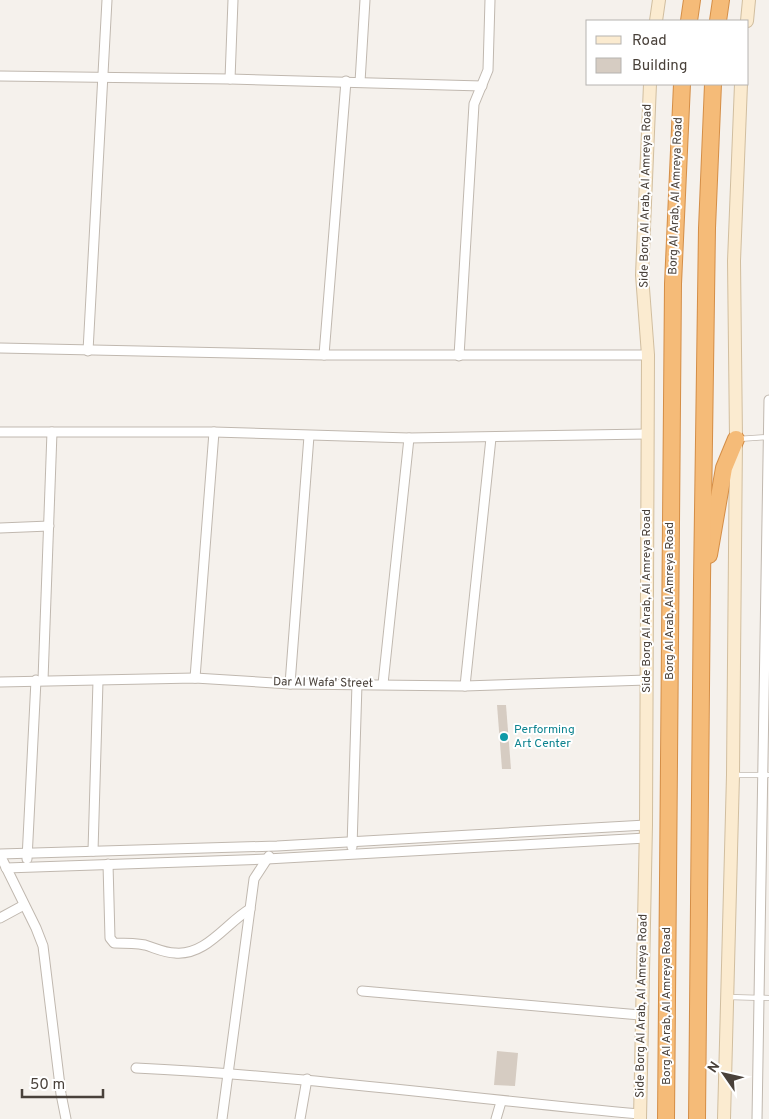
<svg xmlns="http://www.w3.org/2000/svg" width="769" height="1119" viewBox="0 0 769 1119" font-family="Overpass,sans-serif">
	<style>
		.building { fill: #d6ccc2 }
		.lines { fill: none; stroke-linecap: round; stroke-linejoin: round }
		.lane-casing { stroke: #c0b8af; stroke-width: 6 }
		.street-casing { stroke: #c0b8af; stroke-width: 11 }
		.secondary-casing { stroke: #d1be9f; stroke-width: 14 }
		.highway-casing { stroke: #d48e47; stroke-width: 18 }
		.lane { stroke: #fff; stroke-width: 4.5 }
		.street { stroke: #fff; stroke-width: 9 }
		.secondary { stroke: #fbebd0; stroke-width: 12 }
		.highway { stroke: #f5bb78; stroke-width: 16 }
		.culture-dot { fill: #0f9aa8; stroke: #fff; stroke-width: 2 }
		.labels { text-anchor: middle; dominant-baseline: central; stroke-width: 4; stroke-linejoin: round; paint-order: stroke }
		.street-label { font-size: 12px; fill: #49413a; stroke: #fff }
		.culture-label { font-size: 12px; fill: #0d838f; stroke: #fff; text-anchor: start }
	</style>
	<rect width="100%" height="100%" fill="#f5f1ec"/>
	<!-- building -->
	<g class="building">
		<polygon points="497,705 506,705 511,769 502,769"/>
		<polygon points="497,1051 518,1053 515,1086 494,1085"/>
	</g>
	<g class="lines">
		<!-- lane casing -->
		<g class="lane-casing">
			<g id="lane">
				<polyline points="738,439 768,437"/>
				<polyline points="735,775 769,775"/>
				<polyline points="728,997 769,998"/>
			</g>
		</g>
		<!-- street casing -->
		<g class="street-casing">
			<g id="street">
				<polyline points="0,76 230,79 482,86"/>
				<polyline points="230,79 233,0"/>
				<polyline points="360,82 365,0"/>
				<polyline points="0,348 324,355 648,355"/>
				<polyline points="88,351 107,0"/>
				<polyline points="324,355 346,81"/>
				<polyline points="459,356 474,104 488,70 490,0"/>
				<polyline points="0,432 214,432 409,438 647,434"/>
				<polyline points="0,528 49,526"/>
				<polyline points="195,678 214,432"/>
				<polyline points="43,680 52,432"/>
				<polyline points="0,682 195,678 290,684 465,686 647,680"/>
				<polyline points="290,684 309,436"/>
				<polyline points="383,684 409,438"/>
				<polyline points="465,686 491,438"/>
				<polyline points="352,847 357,684"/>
				<polyline points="93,851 98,681"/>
				<polyline points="0,854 277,846 646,825"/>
				<polyline points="0,855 36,928 43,946 61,1094 66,1119"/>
				<polyline points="27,859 36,680"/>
				<path d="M108,864L110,938L114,943C125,943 135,943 145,945C155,948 165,953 175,953C206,956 226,923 250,909"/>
				<polyline points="6,868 267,859 646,838"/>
				<polyline points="0,918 24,905"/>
				<polyline points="362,991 640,1015"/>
				<path d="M136,1068C305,1076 472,1099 640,1114"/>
				<polyline points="222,1119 254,879 269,856"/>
				<polyline points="300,1119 307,1079"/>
				<polyline points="496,1119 501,1102"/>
				<polyline points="757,1119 769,400"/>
			</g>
		</g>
		<!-- secondary casing -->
		<g class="secondary-casing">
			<g id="secondary">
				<polyline points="656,21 659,0"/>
				<polyline points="747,21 749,0"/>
				<polyline points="640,1119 646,825 648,355 642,275 650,84"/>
				<polyline points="724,1119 733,775 736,439 734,261 741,84"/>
			</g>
		</g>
		<!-- highway casing -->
		<g class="highway-casing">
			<g id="highway">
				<polyline points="689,21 692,0"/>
				<polyline points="718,21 721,0"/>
				<polyline points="709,555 724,468 736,439"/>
				<polyline points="666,1119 673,284 682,84"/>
				<polyline points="697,1119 702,581 707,228 713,84"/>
			</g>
		</g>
		<!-- lane -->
		<use href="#lane" class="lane"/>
		<!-- street -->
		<use href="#street" class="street"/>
		<!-- secondary -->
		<use href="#secondary" class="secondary"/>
		<!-- highway -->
		<use href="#highway" class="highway"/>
	</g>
	<!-- markers -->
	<circle class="culture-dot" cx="504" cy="737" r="5"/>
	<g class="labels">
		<!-- street labels -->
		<g class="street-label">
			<text transform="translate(646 196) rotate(-89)">Side Borg Al Arab, Al Amreya Road</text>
			<text transform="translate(676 196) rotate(-88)">Borg Al Arab, Al Amreya Road</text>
			<text transform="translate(647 601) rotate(-90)">Side Borg Al Arab, Al Amreya Road</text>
			<text transform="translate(670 601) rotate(-90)">Borg Al Arab, Al Amreya Road</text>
			<text transform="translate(323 683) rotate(1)">Dar Al Wafa' Street</text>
			<text transform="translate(642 1006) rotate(-89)">Side Borg Al Arab, Al Amreya Road</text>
			<text transform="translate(667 1006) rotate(-90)">Borg Al Arab, Al Amreya Road</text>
		</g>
		<!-- culture labels -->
		<g class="culture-label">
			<text x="514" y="730">Performing<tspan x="514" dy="14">Art Center</tspan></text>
		</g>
	</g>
	<!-- legend -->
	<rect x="586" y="20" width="162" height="65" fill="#ffffff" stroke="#b6b3b0"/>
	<rect x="596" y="36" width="25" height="8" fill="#fbebd0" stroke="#b6b3b0"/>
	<text x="632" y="45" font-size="15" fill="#49413a">Road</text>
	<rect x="596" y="58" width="25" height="15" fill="#d6ccc2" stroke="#b6b3b0"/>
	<text x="632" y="70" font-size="15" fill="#49413a">Building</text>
	<!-- north arrow -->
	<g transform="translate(724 1074) rotate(304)" stroke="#ffffff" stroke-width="4" paint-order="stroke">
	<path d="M0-4L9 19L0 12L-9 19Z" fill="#49413a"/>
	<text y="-8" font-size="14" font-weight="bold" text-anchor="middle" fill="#49413a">N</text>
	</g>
	<!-- scale -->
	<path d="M22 1089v8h81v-8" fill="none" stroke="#49413a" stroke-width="2.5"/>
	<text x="30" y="1089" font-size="15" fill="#49413a" stroke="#ffffff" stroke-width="4" paint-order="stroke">50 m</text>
</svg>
